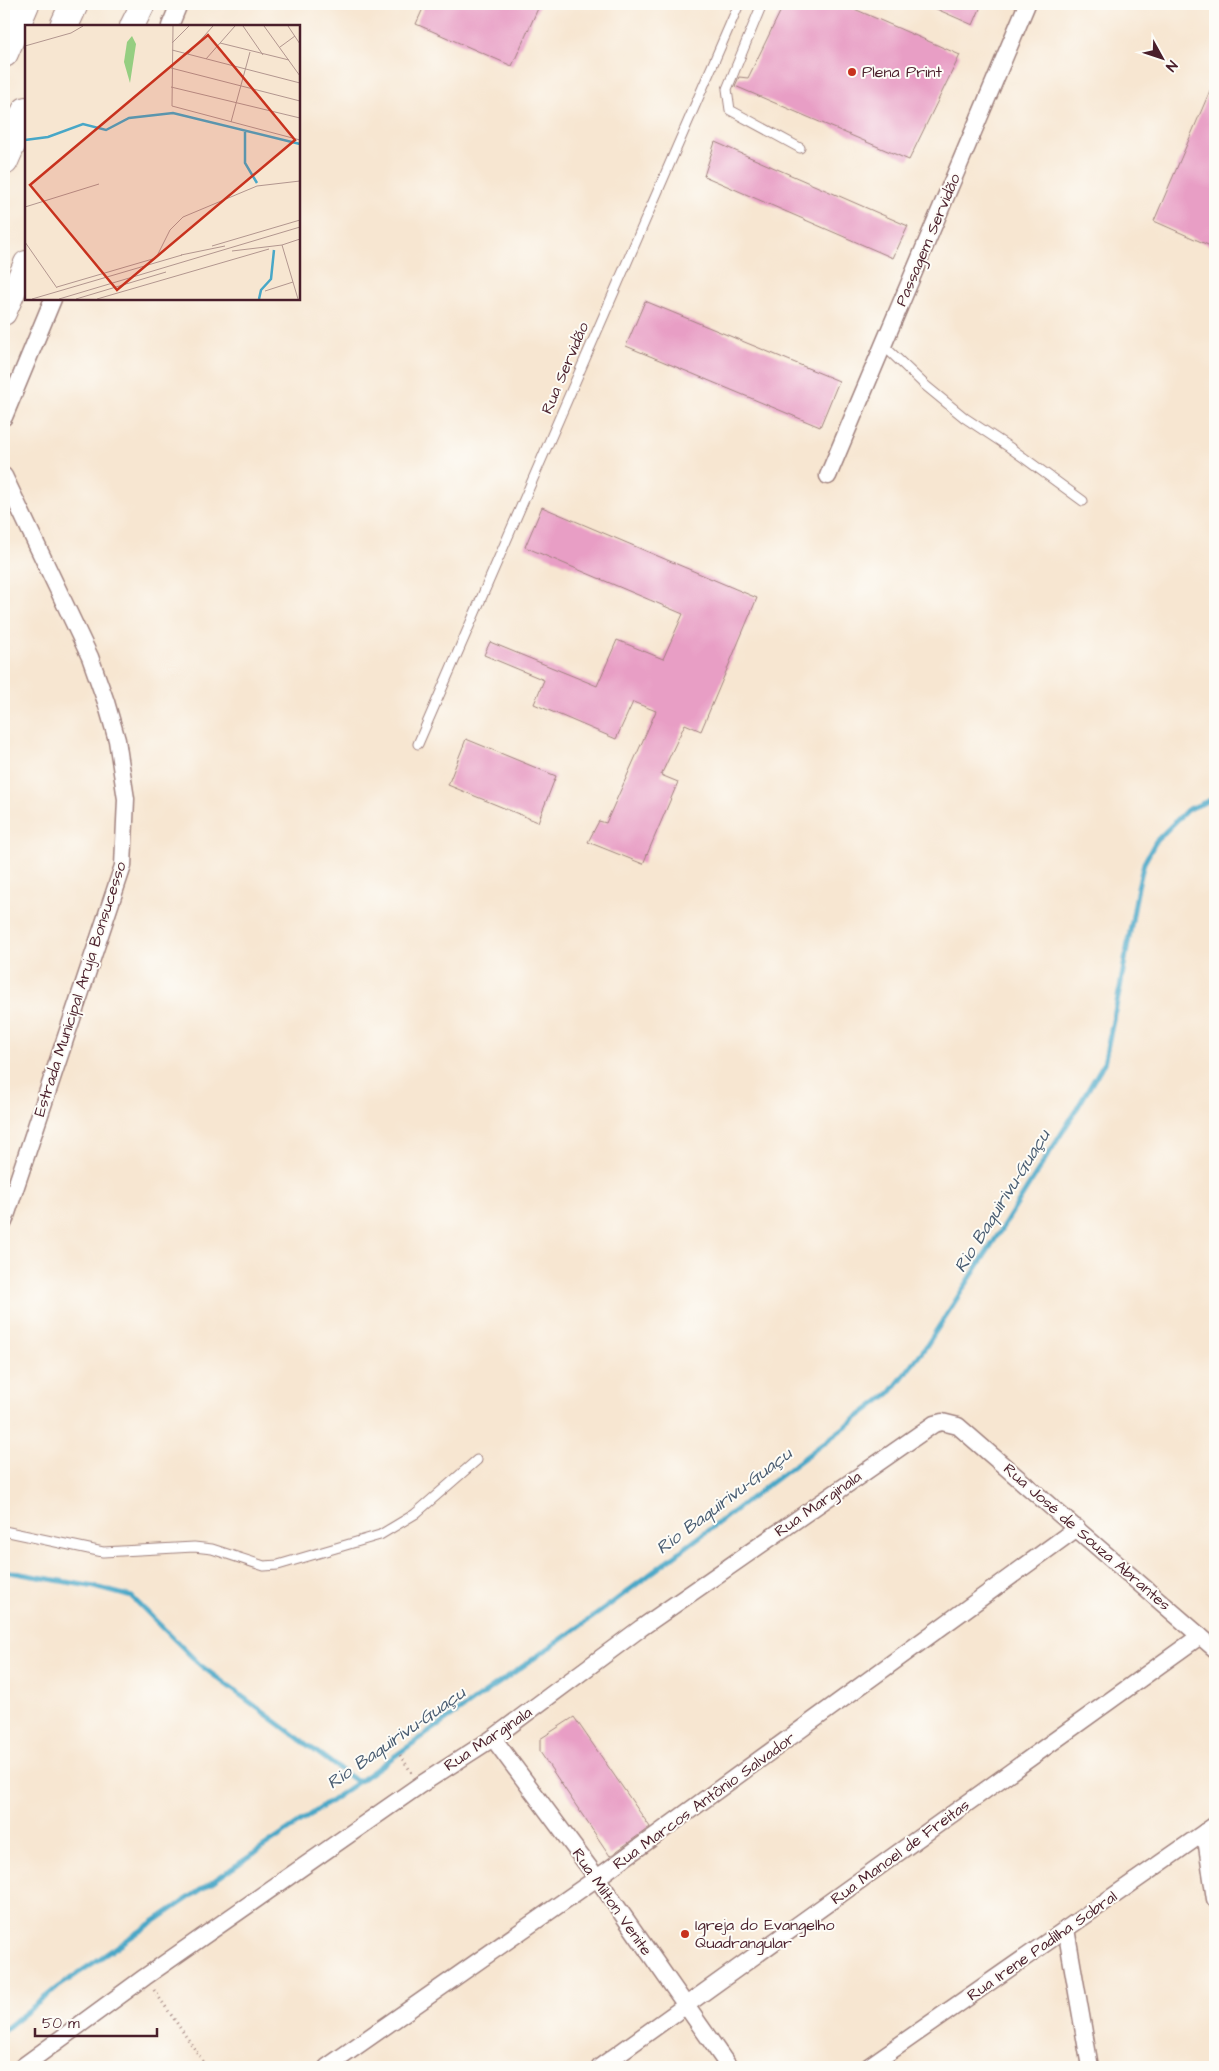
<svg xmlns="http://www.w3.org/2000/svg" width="1219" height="2071" viewBox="0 0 1219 2071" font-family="'Architects Daughter',sans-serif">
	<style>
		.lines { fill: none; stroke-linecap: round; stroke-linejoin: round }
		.stream { stroke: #48a7c7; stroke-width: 5 }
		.building { fill: #e89ec5 }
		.lane-casing { stroke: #a0827e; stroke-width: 11 }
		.street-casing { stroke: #a0827e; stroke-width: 19 }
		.secondary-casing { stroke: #a0827e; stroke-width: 26 }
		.highway-casing { stroke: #a0827e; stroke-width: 30 }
		.path { stroke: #a0827e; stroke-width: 3; stroke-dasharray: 1 4; stroke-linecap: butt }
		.lane { stroke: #fff; stroke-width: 9 }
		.street { stroke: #fff; stroke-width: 16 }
		.secondary { stroke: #fff; stroke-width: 24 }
		.highway { stroke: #fff; stroke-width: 28 }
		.poi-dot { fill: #c8321e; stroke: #fdfcf7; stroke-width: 2 }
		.labels { text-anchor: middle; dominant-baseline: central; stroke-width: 4; stroke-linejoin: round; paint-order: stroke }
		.poi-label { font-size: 16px; fill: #4a1f2b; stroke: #fdfcf7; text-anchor: start }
		.street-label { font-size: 16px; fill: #4a1f2b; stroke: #fdfcf7 }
		.water-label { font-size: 18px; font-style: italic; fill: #495c71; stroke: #fdfcf7 }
		.inset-river { fill: none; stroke: #48a7c7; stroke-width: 2.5 }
		.inset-road { fill: none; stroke: #b2968f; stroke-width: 1 }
		.view { fill: #c8321e; fill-opacity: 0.15; stroke: #c8321e; stroke-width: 2.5 }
		.inset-edge { fill: none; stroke: #4a1f2b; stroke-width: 2.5 }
	</style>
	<rect width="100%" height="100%" fill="#fdfcf7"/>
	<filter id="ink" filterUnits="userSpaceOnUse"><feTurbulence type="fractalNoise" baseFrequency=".02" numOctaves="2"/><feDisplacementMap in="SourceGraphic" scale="10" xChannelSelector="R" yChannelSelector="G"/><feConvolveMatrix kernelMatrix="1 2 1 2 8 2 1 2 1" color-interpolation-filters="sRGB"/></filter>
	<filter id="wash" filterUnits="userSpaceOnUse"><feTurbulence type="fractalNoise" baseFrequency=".0096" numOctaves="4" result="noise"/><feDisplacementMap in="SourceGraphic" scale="20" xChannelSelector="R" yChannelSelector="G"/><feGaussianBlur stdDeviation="1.12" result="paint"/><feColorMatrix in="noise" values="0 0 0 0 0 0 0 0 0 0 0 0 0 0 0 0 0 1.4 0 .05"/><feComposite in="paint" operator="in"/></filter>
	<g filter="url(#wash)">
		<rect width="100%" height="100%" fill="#f7e6d1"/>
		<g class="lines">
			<!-- stream -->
			<g class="stream">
				<polyline points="4,1571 95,1587 132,1597 200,1665 357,1782"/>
				<polyline points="4,2030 58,1987 328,1803 600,1612 890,1393 925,1348 994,1241 1070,1120 1104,1063 1120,988 1138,887 1144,863 1156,841 1187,810 1215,798"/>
			</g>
		</g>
		<g id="blocks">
			<!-- building -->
			<g class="building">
				<polygon points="425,4 540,4 512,66 416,24"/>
				<polygon points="784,4 843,4 960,55 909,160 735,86 739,77 748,78"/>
				<polygon points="925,4 982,4 973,25"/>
				<polygon points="1215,79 1215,248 1154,221"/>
				<polygon points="715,142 908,226 893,258 704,176"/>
				<polygon points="645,301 839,381 820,427 626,346"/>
				<polygon points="542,507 757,598 701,731 685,724 661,775 678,782 643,864 588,842 599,821 606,823 656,711 633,702 616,739 534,704 544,680 484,655 490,642 597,686 617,640 663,659 683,614 525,547"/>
				<polygon points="466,739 556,776 538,822 448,785"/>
				<polygon points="574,1717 650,1827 610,1856 540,1752 540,1739"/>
			</g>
		</g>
	</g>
	<g filter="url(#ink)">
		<use href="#blocks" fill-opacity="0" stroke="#a0827e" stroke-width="1"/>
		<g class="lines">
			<!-- lane casing -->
			<g class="lane-casing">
				<g id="lane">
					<polyline points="762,4 727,89 730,110 800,148"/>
					<polyline points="883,345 926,386 965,418 1009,447 1083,501"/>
					<polyline points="418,744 739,4"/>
					<polyline points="4,1531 103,1552 194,1547 212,1549 264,1566 278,1565 380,1535 415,1514 477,1460"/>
				</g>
			</g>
			<!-- street casing -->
			<g class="street-casing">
				<g id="street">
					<polyline points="170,26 179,4"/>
					<polyline points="4,417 53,299"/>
					<polyline points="4,476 90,657 106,702 117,740 126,799 123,866 4,1222"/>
					<polyline points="828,476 1027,4"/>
					<polyline points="493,1738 597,1878 729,2067"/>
					<polyline points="1205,1832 1215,1899"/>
					<polyline points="1066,1929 1090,2067"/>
					<polyline points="22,2067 145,1977 420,1785 493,1738 641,1628 934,1424 942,1422 958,1426 1215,1649"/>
					<polyline points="327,2067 597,1878 1077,1528"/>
					<polyline points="600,2067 1200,1636"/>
					<polyline points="868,2067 1215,1825"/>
				</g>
			</g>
			<!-- secondary casing -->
			<g class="secondary-casing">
				<g id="secondary">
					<polyline points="132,26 143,4"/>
					<polyline points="4,313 26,263"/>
				</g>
			</g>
			<!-- highway casing -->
			<g class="highway-casing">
				<g id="highway">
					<polyline points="64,26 74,4"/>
					<polyline points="4,53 25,4"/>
					<polyline points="4,161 26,111"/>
				</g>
			</g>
			<!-- path -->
			<g class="path">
				<polyline points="400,1755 412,1773"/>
				<polyline points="154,1990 207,2067"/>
			</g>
			<!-- lane -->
			<use href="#lane" class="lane"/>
			<!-- street -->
			<use href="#street" class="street"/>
			<!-- secondary -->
			<use href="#secondary" class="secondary"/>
			<!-- highway -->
			<use href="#highway" class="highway"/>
		</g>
	</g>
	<!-- markers -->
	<g class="poi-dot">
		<circle cx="852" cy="72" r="5"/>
		<circle cx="685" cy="1934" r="5"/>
	</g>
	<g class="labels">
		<!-- poi labels -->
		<g class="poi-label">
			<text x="862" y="72">Plena Print</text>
			<text x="695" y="1925">Igreja do Evangelho<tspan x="695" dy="18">Quadrangular</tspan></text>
		</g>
		<!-- street labels -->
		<g class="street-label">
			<text transform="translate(928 240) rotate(-67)">Passagem Servidão</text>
			<text transform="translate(565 368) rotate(-67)">Rua Servidão</text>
			<text transform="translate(80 989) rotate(-72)">Estrada Municipal Aruja Bonsucesso</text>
			<text transform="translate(818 1504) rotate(-35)">Rua Marginala</text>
			<text transform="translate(1087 1537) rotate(41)">Rua José de Souza Abrantes</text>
			<text transform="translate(488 1739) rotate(-34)">Rua Marginala</text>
			<text transform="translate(704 1801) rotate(-36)">Rua Marcos Antônio Salvador</text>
			<text transform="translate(900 1852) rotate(-36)">Rua Manoel de Freitas</text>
			<text transform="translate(612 1902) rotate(55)">Rua Milton Venite</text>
			<text transform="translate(1042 1946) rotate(-35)">Rua Irene Padilha Sobral</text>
		</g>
		<!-- water labels -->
		<g class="water-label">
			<text transform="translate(1002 1201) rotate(-58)">Rio Baquirivu-Guaçu</text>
			<text transform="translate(724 1501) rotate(-37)">Rio Baquirivu-Guaçu</text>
			<text transform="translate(396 1738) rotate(-35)">Rio Baquirivu-Guaçu</text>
		</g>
	</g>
	<!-- overview -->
	<g transform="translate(25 25)">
		<rect width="275" height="275" fill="#f7e6d1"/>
		<path d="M107,11L111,19L105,58L99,37L102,17Z" fill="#95ce81"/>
		<path class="inset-river" d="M220,107V138L232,158M0,115L23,112L58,99L81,105L104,93L148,88L275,119M234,274L236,265L246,254L249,225"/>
		<path class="inset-road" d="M148,1L147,81L275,115M218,1L238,30M239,1L275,51M263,1L275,19M147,18L164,1M195,18L264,35M0,21L46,8L58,1M255,22L270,11M147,25L275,58M163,29L188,1M181,34L210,1M146,43L275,76M146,62L275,93M206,97L225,27M0,182L74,159M0,217L32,263M257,220L275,214M257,220L273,274M187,221L275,195M207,226L257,220M156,230L200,221M32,262L131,233L145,205L158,192L232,161L275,156M240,266L268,257M7,274L157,230M34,274L275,202M51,274L141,247M72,274L244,224"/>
		<path class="view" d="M183,10L270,115L92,265L5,160Z"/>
		<rect width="275" height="275" class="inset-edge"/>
	</g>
	<!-- margin -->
	<rect width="1219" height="2071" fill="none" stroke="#fdfcf7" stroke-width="20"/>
	<!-- north arrow -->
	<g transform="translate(1162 58) rotate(130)" stroke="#fdfcf7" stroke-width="4" paint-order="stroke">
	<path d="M0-4L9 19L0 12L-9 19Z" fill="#4a1f2b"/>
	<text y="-8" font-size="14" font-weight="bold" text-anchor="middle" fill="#4a1f2b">N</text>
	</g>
	<!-- scale -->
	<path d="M35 2028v8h122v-8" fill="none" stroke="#4a1f2b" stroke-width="2.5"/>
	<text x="42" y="2028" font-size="15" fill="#4a1f2b" stroke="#fdfcf7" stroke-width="4" paint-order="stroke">50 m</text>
</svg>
